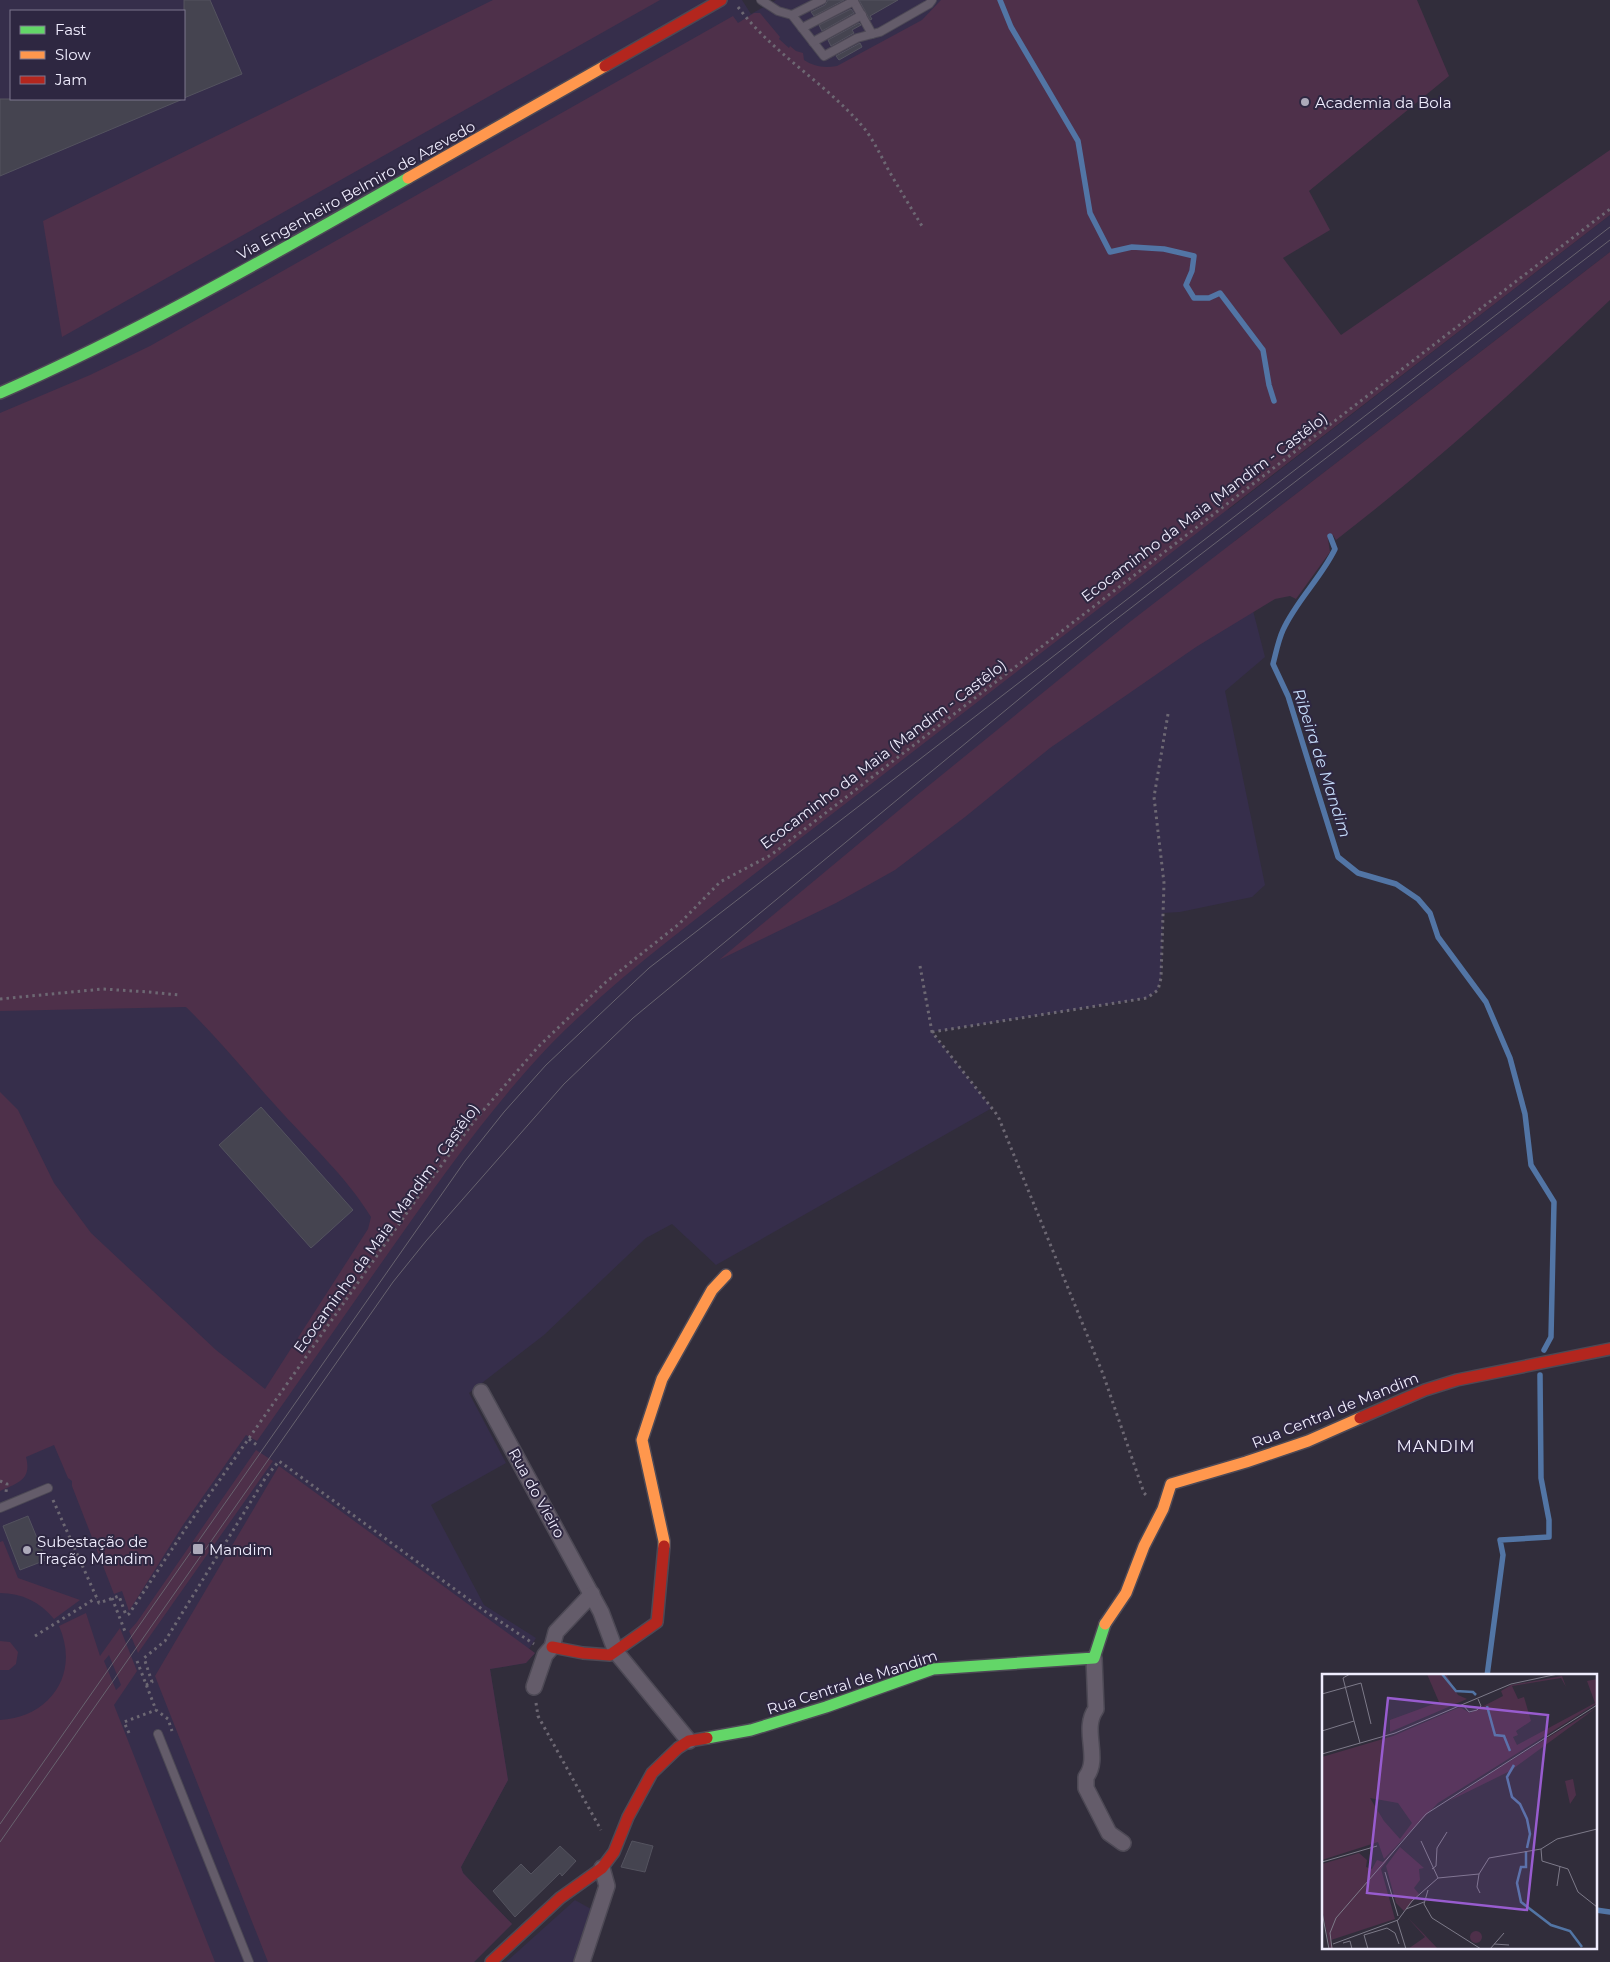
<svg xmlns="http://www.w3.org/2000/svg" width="1610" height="1962" viewBox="0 0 1610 1962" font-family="Montserrat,sans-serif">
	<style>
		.built { fill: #362e4b; fill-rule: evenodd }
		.green { fill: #4e304a; fill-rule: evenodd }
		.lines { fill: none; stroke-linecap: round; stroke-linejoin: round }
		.stream { stroke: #5275a5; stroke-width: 5.5 }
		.building { fill: #454450; stroke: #54535f }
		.lane-casing { stroke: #4d4955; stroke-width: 10 }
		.street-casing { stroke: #4d4955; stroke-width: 18 }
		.fast-casing { stroke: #4d4955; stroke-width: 14 }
		.slow-casing { stroke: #4d4955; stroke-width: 14 }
		.jam-casing { stroke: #4d4955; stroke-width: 14 }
		.path { stroke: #6d6873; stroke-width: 3; stroke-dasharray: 2.5 4; stroke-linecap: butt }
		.lane { stroke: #645c6a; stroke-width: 8 }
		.street { stroke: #645c6a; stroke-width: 15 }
		.fast { stroke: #63d668; stroke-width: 11 }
		.slow { stroke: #ff974d; stroke-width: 11 }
		.jam { stroke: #b3261e; stroke-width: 11 }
		.tram { stroke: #68636f; stroke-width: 1 }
		.poi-dot { fill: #adaaba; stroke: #2e2741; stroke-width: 2 }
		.labels { text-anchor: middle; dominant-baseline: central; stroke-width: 4; stroke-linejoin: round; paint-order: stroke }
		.poi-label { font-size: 15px; fill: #f0edfe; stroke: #2e2741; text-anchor: start }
		.street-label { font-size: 15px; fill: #f0edfe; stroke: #2e2741 }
		.water-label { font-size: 16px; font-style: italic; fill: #c4dbf9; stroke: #2e2741 }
		.neighbourhood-label { font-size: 16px; letter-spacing: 1px; fill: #f0edfe; stroke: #2e2741 }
		.inset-river { fill: none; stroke: #5275a5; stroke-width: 2.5 }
		.inset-road { fill: none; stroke: #7d7a89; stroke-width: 1 }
		.view { fill: #985ccf; fill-opacity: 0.15; stroke: #985ccf; stroke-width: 2.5 }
		.inset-edge { fill: none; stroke: #f0edfe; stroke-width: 2.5 }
	</style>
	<rect width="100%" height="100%" fill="#312d3b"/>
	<!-- built -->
	<g class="built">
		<path d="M0,0H742L751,14L776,0H956L1228,510L1610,215V252L1235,541L1265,657L1225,691L1265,885L1252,897L1180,912L1163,913L1161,978L1158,990L1147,998L932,1032L992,1108L716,1265L672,1224L646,1238L544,1335L469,1393L506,1463L431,1505L484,1605L536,1638L529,1649L535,1653L526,1663L490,1669L508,1780L461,1867L463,1873L512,1924L474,1962H0ZM11,11H184V99H11Z"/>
		<polygon points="575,1900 591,1909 576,1962 506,1962"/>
	</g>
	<!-- green -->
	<g class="green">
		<polygon points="493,0 660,0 62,337 43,221"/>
		<path d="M941,0H1417L1449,76L1309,191L1330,230L1283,258L1341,335L1610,150V215L771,861C696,919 618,976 551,1044C492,1106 443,1175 394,1245C348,1310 303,1376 257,1441L246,1435L183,1525L129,1611L122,1591L114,1594L72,1486V1481L68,1478L54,1445L26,1457C32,1480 18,1483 0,1491V1092L18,1110L54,1183L91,1233L216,1350L265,1389L368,1229L371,1217C346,1176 308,1142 276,1106C246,1073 218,1038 186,1007L0,1011V413L90,375L150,346L733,16L738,23L754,13H760L780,37L779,39L789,48L790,46L796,51L803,53L804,60C815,67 824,68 837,66L922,20Z"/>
		<path d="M1610,252V300C1522,384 1432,466 1336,540L1333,535L1328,539L1330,552L1296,599L1290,596L1275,599L1196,647L1050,748L965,817L895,870L836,903L719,960L916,796L1131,621Z"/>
		<polygon points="256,1450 273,1461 138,1653 129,1631 137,1622"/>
		<polygon points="279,1466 535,1653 526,1663 490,1669 508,1780 461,1867 463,1873 512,1924 474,1962 268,1962 155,1676"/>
		<path d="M3,1541L18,1578L80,1600L54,1619C40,1602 22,1593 0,1593V1542Z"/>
		<path d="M86,1613L100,1656L120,1628L137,1671L114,1705L215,1962H0V1720C51,1717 80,1673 59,1626ZM109,1655L121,1685L116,1690L104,1661Z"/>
		<polygon points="0,1641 10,1642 18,1652 16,1664 9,1670 0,1670"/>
	</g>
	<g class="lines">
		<!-- stream -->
		<g class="stream">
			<polyline points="1000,0 1011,27 1078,141 1090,213 1110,252 1132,247 1164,249 1194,256 1192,271 1186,285 1194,298 1209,298 1220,293 1263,350 1269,385 1274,401"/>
			<path d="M1330,536L1335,549C1321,578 1296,601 1283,630C1278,641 1276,653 1273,664L1288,696L1338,857L1358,873L1396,884L1418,899L1430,913L1438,937L1486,1002L1510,1058L1525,1114L1531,1165L1554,1202L1551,1337L1544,1350"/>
			<polyline points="1487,1676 1503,1555 1500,1540 1549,1537 1549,1520 1541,1478 1540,1375"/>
			<polyline points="1596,1910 1610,1912"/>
		</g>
	</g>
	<!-- building -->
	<g class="building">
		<polygon points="184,0 210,0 242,74 184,98"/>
		<polygon points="828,0 844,0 814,16 811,12 825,5"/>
		<polygon points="859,0 898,0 870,16 872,19 870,20"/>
		<polygon points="851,9 854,13 822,31 819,25"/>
		<polygon points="859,23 861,25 852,30 854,33 831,46 828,40"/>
		<polygon points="860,43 862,47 839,60 836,56"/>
		<polygon points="0,99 183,99 0,176"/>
		<polygon points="261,1107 353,1210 311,1248 219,1145"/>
		<polygon points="28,1516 46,1560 20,1570 3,1526"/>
		<polygon points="632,1841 653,1846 645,1872 621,1867"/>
		<polygon points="560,1846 576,1861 562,1876 560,1873 515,1917 493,1891 521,1864 531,1874"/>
	</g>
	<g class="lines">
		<!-- lane casing -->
		<g class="lane-casing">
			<g id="lane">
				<polyline points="761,0 778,11 792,15 824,56 857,38 880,32 929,4 932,0"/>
				<polyline points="853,0 872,34"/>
				<polyline points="792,15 822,0"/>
				<polyline points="802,28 854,1"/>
				<polyline points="813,42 862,15"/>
				<polyline points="0,1508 48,1488"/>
				<polyline points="158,1734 249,1962"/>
			</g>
		</g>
		<!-- street casing -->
		<g class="street-casing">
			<g id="street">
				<polyline points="481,1392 601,1612 616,1652 689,1741"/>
				<path d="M1094,1658L1096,1709C1081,1729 1101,1758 1086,1777V1788L1109,1833L1123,1843"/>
				<polyline points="534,1687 545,1655 552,1647 556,1632 592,1594"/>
				<polyline points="582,1962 607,1886 602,1868"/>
			</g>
		</g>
		<!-- fast casing -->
		<g class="fast-casing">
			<g id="fast">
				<path d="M0,393C141,331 274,254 408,178"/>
				<polyline points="707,1738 751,1730 826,1707 933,1669 1094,1658 1105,1624"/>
			</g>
		</g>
		<!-- slow casing -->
		<g class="slow-casing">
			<g id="slow">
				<polyline points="408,178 605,66"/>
				<polyline points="664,1546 664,1541 642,1440 662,1379 712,1290 726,1275"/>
				<polyline points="1105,1624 1126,1593 1144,1546 1163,1509 1171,1484 1246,1462 1308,1441 1360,1418"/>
			</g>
		</g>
		<!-- jam casing -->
		<g class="jam-casing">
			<g id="jam">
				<polyline points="605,66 721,0"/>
				<polyline points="1360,1418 1425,1390 1457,1380 1610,1349"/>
				<polyline points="552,1647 583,1653 610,1655 657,1622 664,1546"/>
				<polyline points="491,1962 560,1898 602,1868 614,1852 628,1817 652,1773 678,1748 689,1741 707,1738"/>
			</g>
		</g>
		<!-- path -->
		<g class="path">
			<path d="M738,7C773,54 826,83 864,128C874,141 881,156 889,171C900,190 911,208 922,226"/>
			<polyline points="920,966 932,1032 998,1116 1103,1374 1144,1493 1147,1496"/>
			<polyline points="0,999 103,989 149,992 179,995"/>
			<polyline points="932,1032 1147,998 1158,990 1161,978 1164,883 1154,797 1168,714"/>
			<polyline points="249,1439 258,1446"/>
			<polyline points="0,1481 7,1484 6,1492"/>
			<polyline points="53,1500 99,1603 119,1596 126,1615 129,1614 186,1528 418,1197 475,1120 538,1047 606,982 679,924 720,882 771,855 1610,209"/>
			<polyline points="112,1598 126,1634"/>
			<polyline points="35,1636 96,1598"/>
			<polyline points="137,1661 156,1710 168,1719 172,1731"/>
			<polyline points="146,1685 152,1682 144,1658 165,1641 266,1477 279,1461 486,1612 534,1644"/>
			<polyline points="536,1703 538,1716 601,1830"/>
			<polyline points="129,1733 124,1722 156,1710"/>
		</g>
		<!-- lane -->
		<use href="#lane" class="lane"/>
		<!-- street -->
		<use href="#street" class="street"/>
		<!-- fast -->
		<use href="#fast" class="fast"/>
		<!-- slow -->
		<use href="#slow" class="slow"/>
		<!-- jam -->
		<use href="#jam" class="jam"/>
		<!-- tram -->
		<g class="tram">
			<polyline points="0,1824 465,1161 504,1112 546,1065 649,968 1610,227"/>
			<polyline points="0,1842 393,1282 426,1241 564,1084 633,1018 1110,624 1610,240"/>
		</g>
	</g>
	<!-- markers -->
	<g class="poi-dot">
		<circle cx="1305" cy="102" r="5"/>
		<rect x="192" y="1543" width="12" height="12" rx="2.5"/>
		<circle cx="27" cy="1550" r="5"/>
	</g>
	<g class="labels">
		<!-- poi labels -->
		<g class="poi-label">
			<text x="1315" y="102">Academia da Bola</text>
			<text x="37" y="1541">Subestação de<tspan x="37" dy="17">Tração Mandim</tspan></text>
			<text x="209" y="1549">Mandim</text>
		</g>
		<!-- street labels -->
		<g class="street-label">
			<text transform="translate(356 190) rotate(-29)">Via Engenheiro Belmiro de Azevedo</text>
			<text transform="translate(1204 507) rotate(-37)">Ecocaminho da Maia (Mandim - Castêlo)</text>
			<text transform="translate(883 754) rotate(-37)">Ecocaminho da Maia (Mandim - Castêlo)</text>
			<text transform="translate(386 1228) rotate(-54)">Ecocaminho da Maia (Mandim - Castêlo)</text>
			<text transform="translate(1335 1410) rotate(-22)">Rua Central de Mandim</text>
			<text transform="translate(537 1493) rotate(61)">Rua do Vieiro</text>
			<text transform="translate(852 1682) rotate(-18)">Rua Central de Mandim</text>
		</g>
		<!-- water labels -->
		<g class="water-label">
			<text transform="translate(1322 763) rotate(72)">Ribeira de Mandim</text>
		</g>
		<!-- neighbourhood labels -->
		<g class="neighbourhood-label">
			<text x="1436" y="1446">MANDIM</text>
		</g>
	</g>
	<!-- overview -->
	<g transform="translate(1322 1674)">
		<rect width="275" height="275" fill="#312d3b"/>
		<path d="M105,0H124L136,21L145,25L68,58V46L117,28ZM240,2L244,13L239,4L190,12L196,25L202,23L209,47L194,57L196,61L191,63L195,71L273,29L265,7L275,5L274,30L116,129L62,185L56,168L0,186V83L71,62L138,33L148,39L181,22L179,17L189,11ZM48,124L76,129L90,149L78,165L62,147ZM274,34L188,97L127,127L172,97ZM251,105L254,121L248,130L243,107ZM76,171L59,195L73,245L9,266L11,275H8L0,234V190L37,179L45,186L44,193L50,195L55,186L61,188ZM78,173L102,194L97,195L98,206L92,214L97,220L82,237L74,229L64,192ZM85,243L99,257L116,275H86L103,263ZM148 263a6 6 0 1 1 12 0a6 6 0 1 1-12 0Z" fill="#4e304a" fill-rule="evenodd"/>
		<path class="inset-river" d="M120,0L134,17L151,18L154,21M165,32L173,61L182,62L188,77M192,91L185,103L190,123L198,130L205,145L208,160L205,174M204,177V193H199L195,209L199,228L229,251L248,257L260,273"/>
		<path class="inset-road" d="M0,20L39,9L49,50M141,31L147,38L155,36L159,32L156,25M32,47L38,69M0,57L32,47L21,4L28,0M0,80L73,59L189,10L236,0M99,167L116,204M219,175L220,187L246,195L256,218L275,233M0,188L55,172M110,195L114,192L115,174L125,158M63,198L76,242M157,200L155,213L158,219M235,212L238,192M106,216L102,230L110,244L159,275M84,235L102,228M0,238L7,275M75,246L84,275M21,269L28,267L30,275M11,270L76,246L90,227L116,204L157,200L167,184L219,175L235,165L275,155M172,270L187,271M10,275L8,259L14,244L104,140L275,31M46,275L42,261L65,254L73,259L77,270M168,275L182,259"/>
		<path class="view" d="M66,24L226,41L205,236L45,219Z"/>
		<rect width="275" height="275" class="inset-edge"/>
	</g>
	<!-- legend -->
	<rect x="10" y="10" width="175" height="90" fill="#2e2741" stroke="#7c768d"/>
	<rect x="20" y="26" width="25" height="8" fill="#63d668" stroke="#7c768d"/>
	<text x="55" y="35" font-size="15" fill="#f0edfe">Fast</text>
	<rect x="20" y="51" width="25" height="8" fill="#ff974d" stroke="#7c768d"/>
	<text x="55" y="60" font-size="15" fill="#f0edfe">Slow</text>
	<rect x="20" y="76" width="25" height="8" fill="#b3261e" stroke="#7c768d"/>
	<text x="55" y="85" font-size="15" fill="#f0edfe">Jam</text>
</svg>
